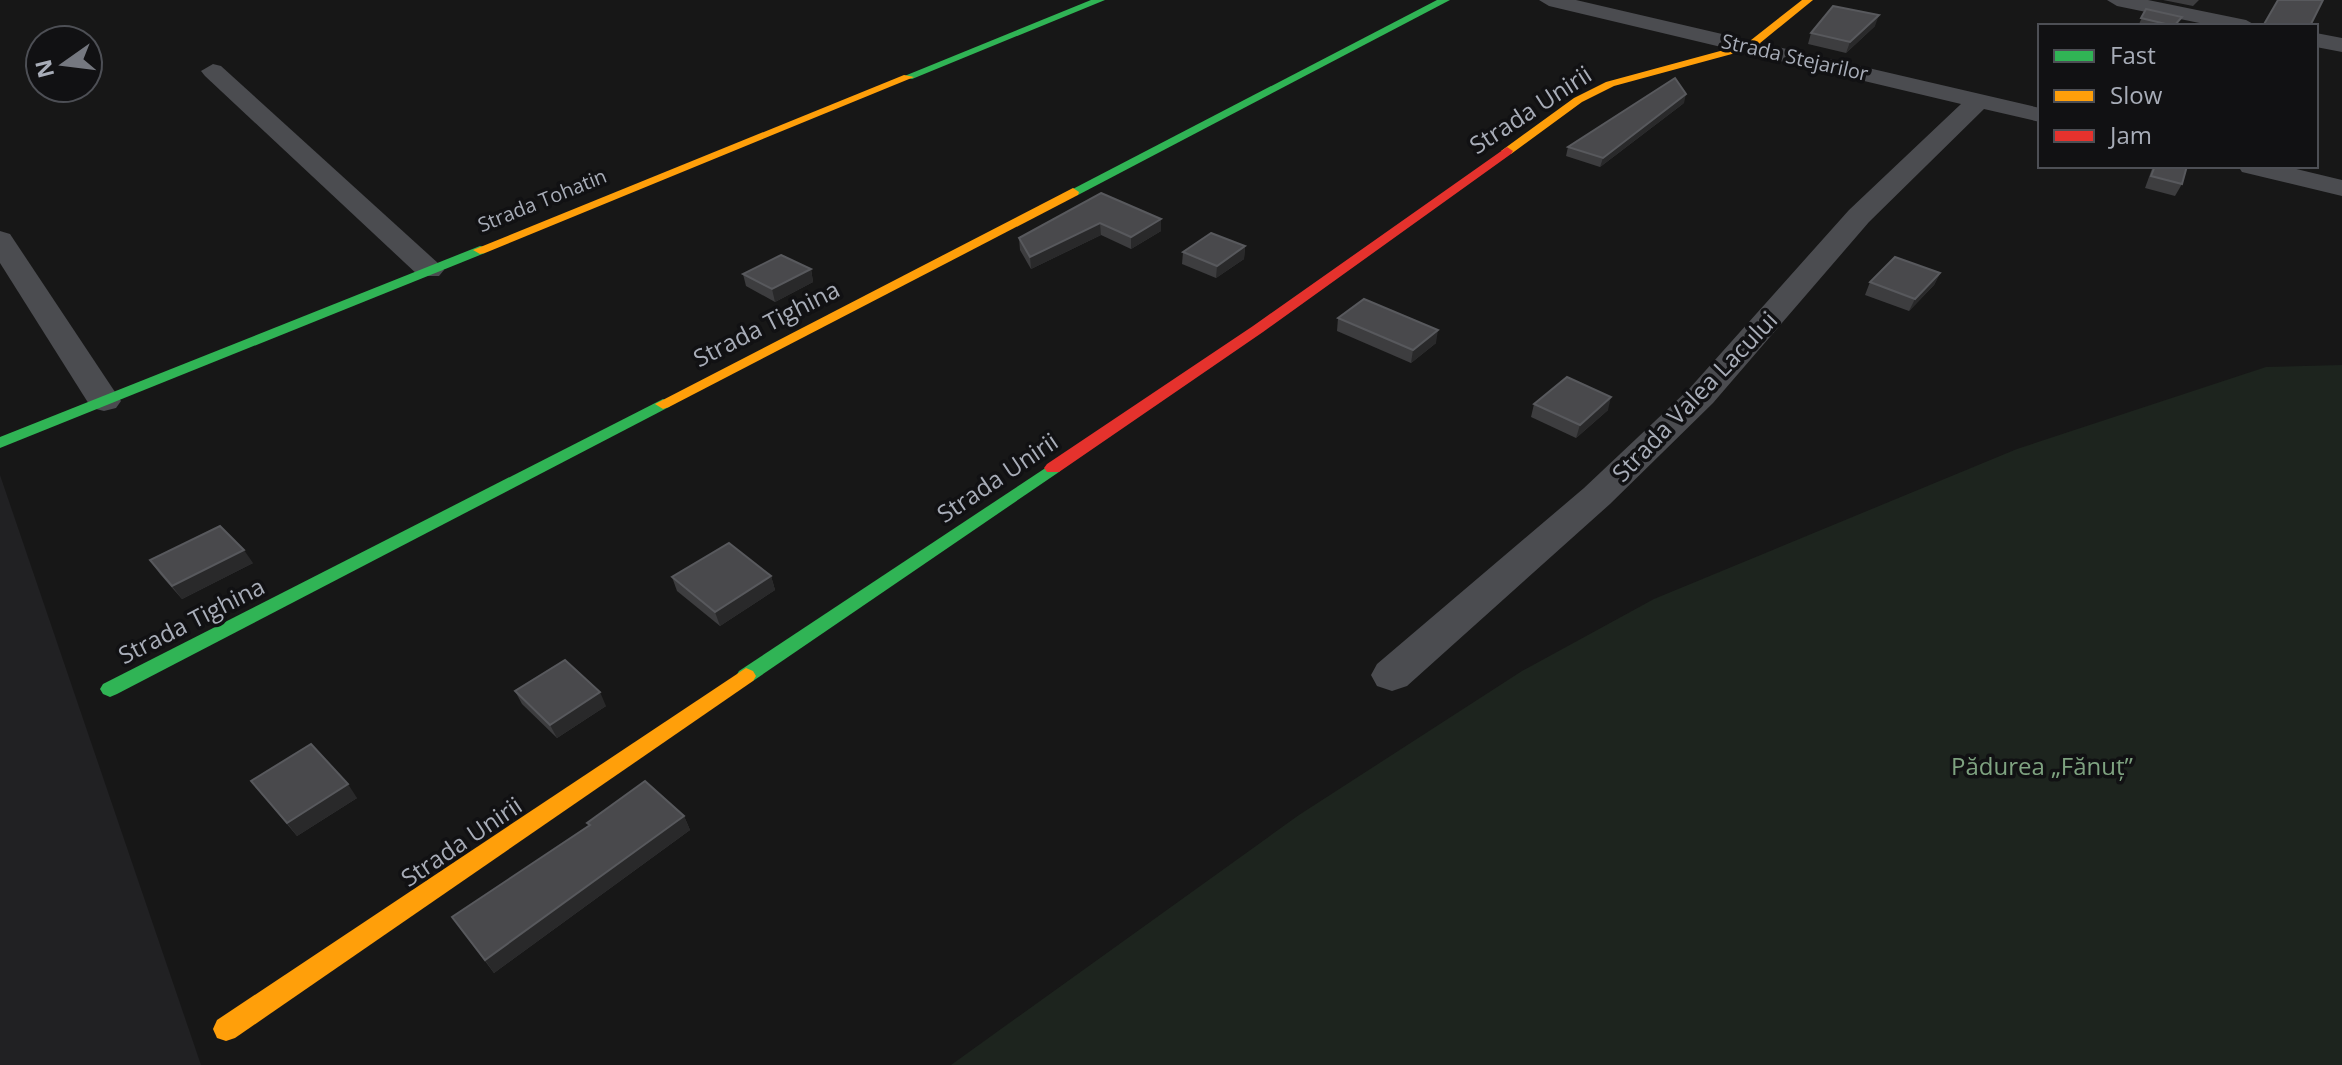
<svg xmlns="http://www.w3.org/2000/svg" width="2342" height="1065" viewBox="0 0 2342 1065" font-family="'Open Sans',sans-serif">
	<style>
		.built { fill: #212123 }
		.green { fill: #1d241e }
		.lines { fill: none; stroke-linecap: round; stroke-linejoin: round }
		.street { fill: #4b4c50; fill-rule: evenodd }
		.fast { fill: #30b455; fill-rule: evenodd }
		.slow { fill: #ff9f0a; fill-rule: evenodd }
		.jam { fill: #e5322d; fill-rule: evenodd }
		.wall { fill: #3d3d3f }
		.shaded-wall { fill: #29292a }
		.building { fill: #49494c; stroke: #58595d; stroke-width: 2 }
		.labels { text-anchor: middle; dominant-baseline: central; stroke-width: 7; stroke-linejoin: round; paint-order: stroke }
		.far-street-label { font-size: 20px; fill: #a8adb8; stroke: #111113 }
		.street-label { font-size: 24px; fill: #a8adb8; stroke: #111113 }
		.park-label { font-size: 24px; fill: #7fa381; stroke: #111113 }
	</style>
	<rect width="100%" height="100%" fill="#171717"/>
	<!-- built -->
	<polygon class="built" points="0,475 201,1065 0,1065"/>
	<!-- green -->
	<polygon class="green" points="2342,365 2342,1065 951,1065 1299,815 1522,671 1654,599 2017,449 2266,367"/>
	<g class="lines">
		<!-- street -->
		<g class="street">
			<polygon points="1539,0 1576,0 2040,108 2040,122 1984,109 1869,222 1713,403 1610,504 1407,686 1392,691 1377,686 1371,675 1377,664 1584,488 1689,389 1849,210 1961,104 1549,6"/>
			<polygon points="2107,0 2148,0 2246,20 2257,26 2214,26 2117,6"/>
			<polygon points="2316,33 2342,38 2342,52 2316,47"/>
			<polygon points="213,64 221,66 439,264 444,270 439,276 419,276 205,76 201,71"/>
			<polygon points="2238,166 2284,166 2342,180 2342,196 2242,172"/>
			<polygon points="0,231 10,234 121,401 116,408 104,411 92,408 87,401 0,263"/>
		</g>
		<!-- fast -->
		<g class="fast">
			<polygon points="1091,0 1105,0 912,79 902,77"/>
			<polygon points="1437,0 1450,0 1078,195 1067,192"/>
			<polygon points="480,246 485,247 485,253 0,448 0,437"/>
			<polygon points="663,399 671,404 669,407 117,694 110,697 103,694 100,689 103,684"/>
			<polygon points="1053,463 1059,464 1062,468 1059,472 753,681 739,681 736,676 739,671"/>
		</g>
		<!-- slow -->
		<g class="slow">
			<polygon points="1802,0 1813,0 1754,48 1614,86 1582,102 1511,154 1501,151 1574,98 1606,82 1746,44"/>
			<polygon points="904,75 914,77 485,253 480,254 473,250"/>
			<polygon points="1073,188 1079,192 1078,195 669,407 663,409 655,404"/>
			<polygon points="746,668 753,671 756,676 753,681 235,1038 226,1041 217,1038 213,1029 217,1020"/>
		</g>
		<!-- jam -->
		<polygon class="jam" points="1507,147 1513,151 1511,154 1263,332 1059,472 1047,472 1044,468 1047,464 1253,326"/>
	</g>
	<!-- wall -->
	<g class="wall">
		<polygon points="2163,0 2199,0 2193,6"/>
		<polygon points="2146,9 2182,17 2176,26 2149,26 2139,24"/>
		<polygon points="1875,26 1846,53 1808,44 1811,33"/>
		<polygon points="1684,103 1600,167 1566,156 1568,147"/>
		<polygon points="2153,166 2187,166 2182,184 2175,196 2145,188"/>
		<polygon points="1101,193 1161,219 1161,231 1131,249 1101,235 1031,269 1020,250 1019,238"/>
		<polygon points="1245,246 1244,259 1216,278 1182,264 1183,252"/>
		<polygon points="811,269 813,282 775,302 746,286 743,274"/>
		<polygon points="1940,273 1934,285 1909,311 1865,295 1870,282"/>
		<polygon points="1338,318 1436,343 1411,363 1337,331"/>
		<polygon points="1534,404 1608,410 1576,438 1531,417"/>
		<polygon points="150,560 253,563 182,599 160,574"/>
		<polygon points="771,576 775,590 720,626 677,591 672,577"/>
		<polygon points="515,691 606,706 557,738 522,704"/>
		<polygon points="251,781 357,798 297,836"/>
		<polygon points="684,816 690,830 494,973 452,917 589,826 587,823"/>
	</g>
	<!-- shaded-wall -->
	<g class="shaded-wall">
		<polygon points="1879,15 1875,26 1846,53 1850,42"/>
		<polygon points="1686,94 1684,103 1600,167 1603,158"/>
		<polygon points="1161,219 1161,231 1131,249 1131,237"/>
		<polygon points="1100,223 1101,235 1031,269 1030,257"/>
		<polygon points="1245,246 1244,259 1216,278 1217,266"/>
		<polygon points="811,269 813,282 775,302 772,289"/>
		<polygon points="1940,273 1934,285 1909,311 1915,299"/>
		<polygon points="1438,330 1436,343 1411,363 1413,350"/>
		<polygon points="1611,397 1608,410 1576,438 1580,425"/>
		<polygon points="244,550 253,563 182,599 172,586"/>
		<polygon points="771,576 775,590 720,626 715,612"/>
		<polygon points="600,692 606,706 557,738 550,725"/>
		<polygon points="348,784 357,798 297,836 287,823"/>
		<polygon points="684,816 690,830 494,973 485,960"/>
	</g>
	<!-- building -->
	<g class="building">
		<polygon points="2278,0 2323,0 2310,26 2263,26"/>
		<polygon points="1833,6 1879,15 1850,42 1811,33"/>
		<polygon points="2146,9 2182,17 2174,26 2141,18"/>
		<polygon points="1675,78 1686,94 1603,158 1568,147"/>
		<polygon points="2155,166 2187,166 2182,184 2151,176"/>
		<polygon points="1101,193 1161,219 1131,237 1100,223 1030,257 1019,238"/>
		<polygon points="1211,233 1245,246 1217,266 1183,252"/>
		<polygon points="781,255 811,269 772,289 743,274"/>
		<polygon points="1895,257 1940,273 1915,299 1870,282"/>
		<polygon points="1364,299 1438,330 1413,350 1338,318"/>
		<polygon points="1567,377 1611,397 1580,425 1534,404"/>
		<polygon points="220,526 244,550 172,586 150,560"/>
		<polygon points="729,543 771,576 715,612 672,577"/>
		<polygon points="565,660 600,692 550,725 515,691"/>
		<polygon points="311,744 348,784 287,823 251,781"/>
		<polygon points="645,781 684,816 485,960 452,917 590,825 587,823"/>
	</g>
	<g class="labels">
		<!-- far-street labels -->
		<g class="far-street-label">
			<text transform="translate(1795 57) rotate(13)">Strada Stejarilor</text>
			<text transform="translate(542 200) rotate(-22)">Strada Tohatin</text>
		</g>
		<!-- street labels -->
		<g class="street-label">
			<text transform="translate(1530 109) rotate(-33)">Strada Unirii</text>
			<text transform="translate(766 323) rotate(-27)">Strada Tighina</text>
			<text transform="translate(1694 396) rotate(-46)">Strada Valea Lacului</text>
			<text transform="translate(997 477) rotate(-34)">Strada Unirii</text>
			<text transform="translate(191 620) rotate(-27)">Strada Tighina</text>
			<text transform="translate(461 841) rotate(-34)">Strada Unirii</text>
		</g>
		<!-- park labels -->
		<g class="park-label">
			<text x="2042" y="765">Pădurea „Fănuț”</text>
		</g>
	</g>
	<!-- legend -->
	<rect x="2038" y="24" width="280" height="144" fill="#111113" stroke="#4d4f55" stroke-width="2"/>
	<rect x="2054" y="50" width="40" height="12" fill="#30b455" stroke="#4d4f55" stroke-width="2"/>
	<text x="2110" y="64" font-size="24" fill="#a8adb8">Fast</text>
	<rect x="2054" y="90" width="40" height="12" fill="#ff9f0a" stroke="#4d4f55" stroke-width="2"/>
	<text x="2110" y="104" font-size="24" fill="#a8adb8">Slow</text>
	<rect x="2054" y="130" width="40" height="12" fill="#e5322d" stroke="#4d4f55" stroke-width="2"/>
	<text x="2110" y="144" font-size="24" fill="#a8adb8">Jam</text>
	<!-- north arrow -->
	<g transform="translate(64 64) rotate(256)"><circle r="38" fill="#111113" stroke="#4d4f55" stroke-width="2"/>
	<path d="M0-6L14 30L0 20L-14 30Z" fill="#757880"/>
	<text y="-12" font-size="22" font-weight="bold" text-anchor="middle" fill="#a8adb8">N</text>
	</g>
</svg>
